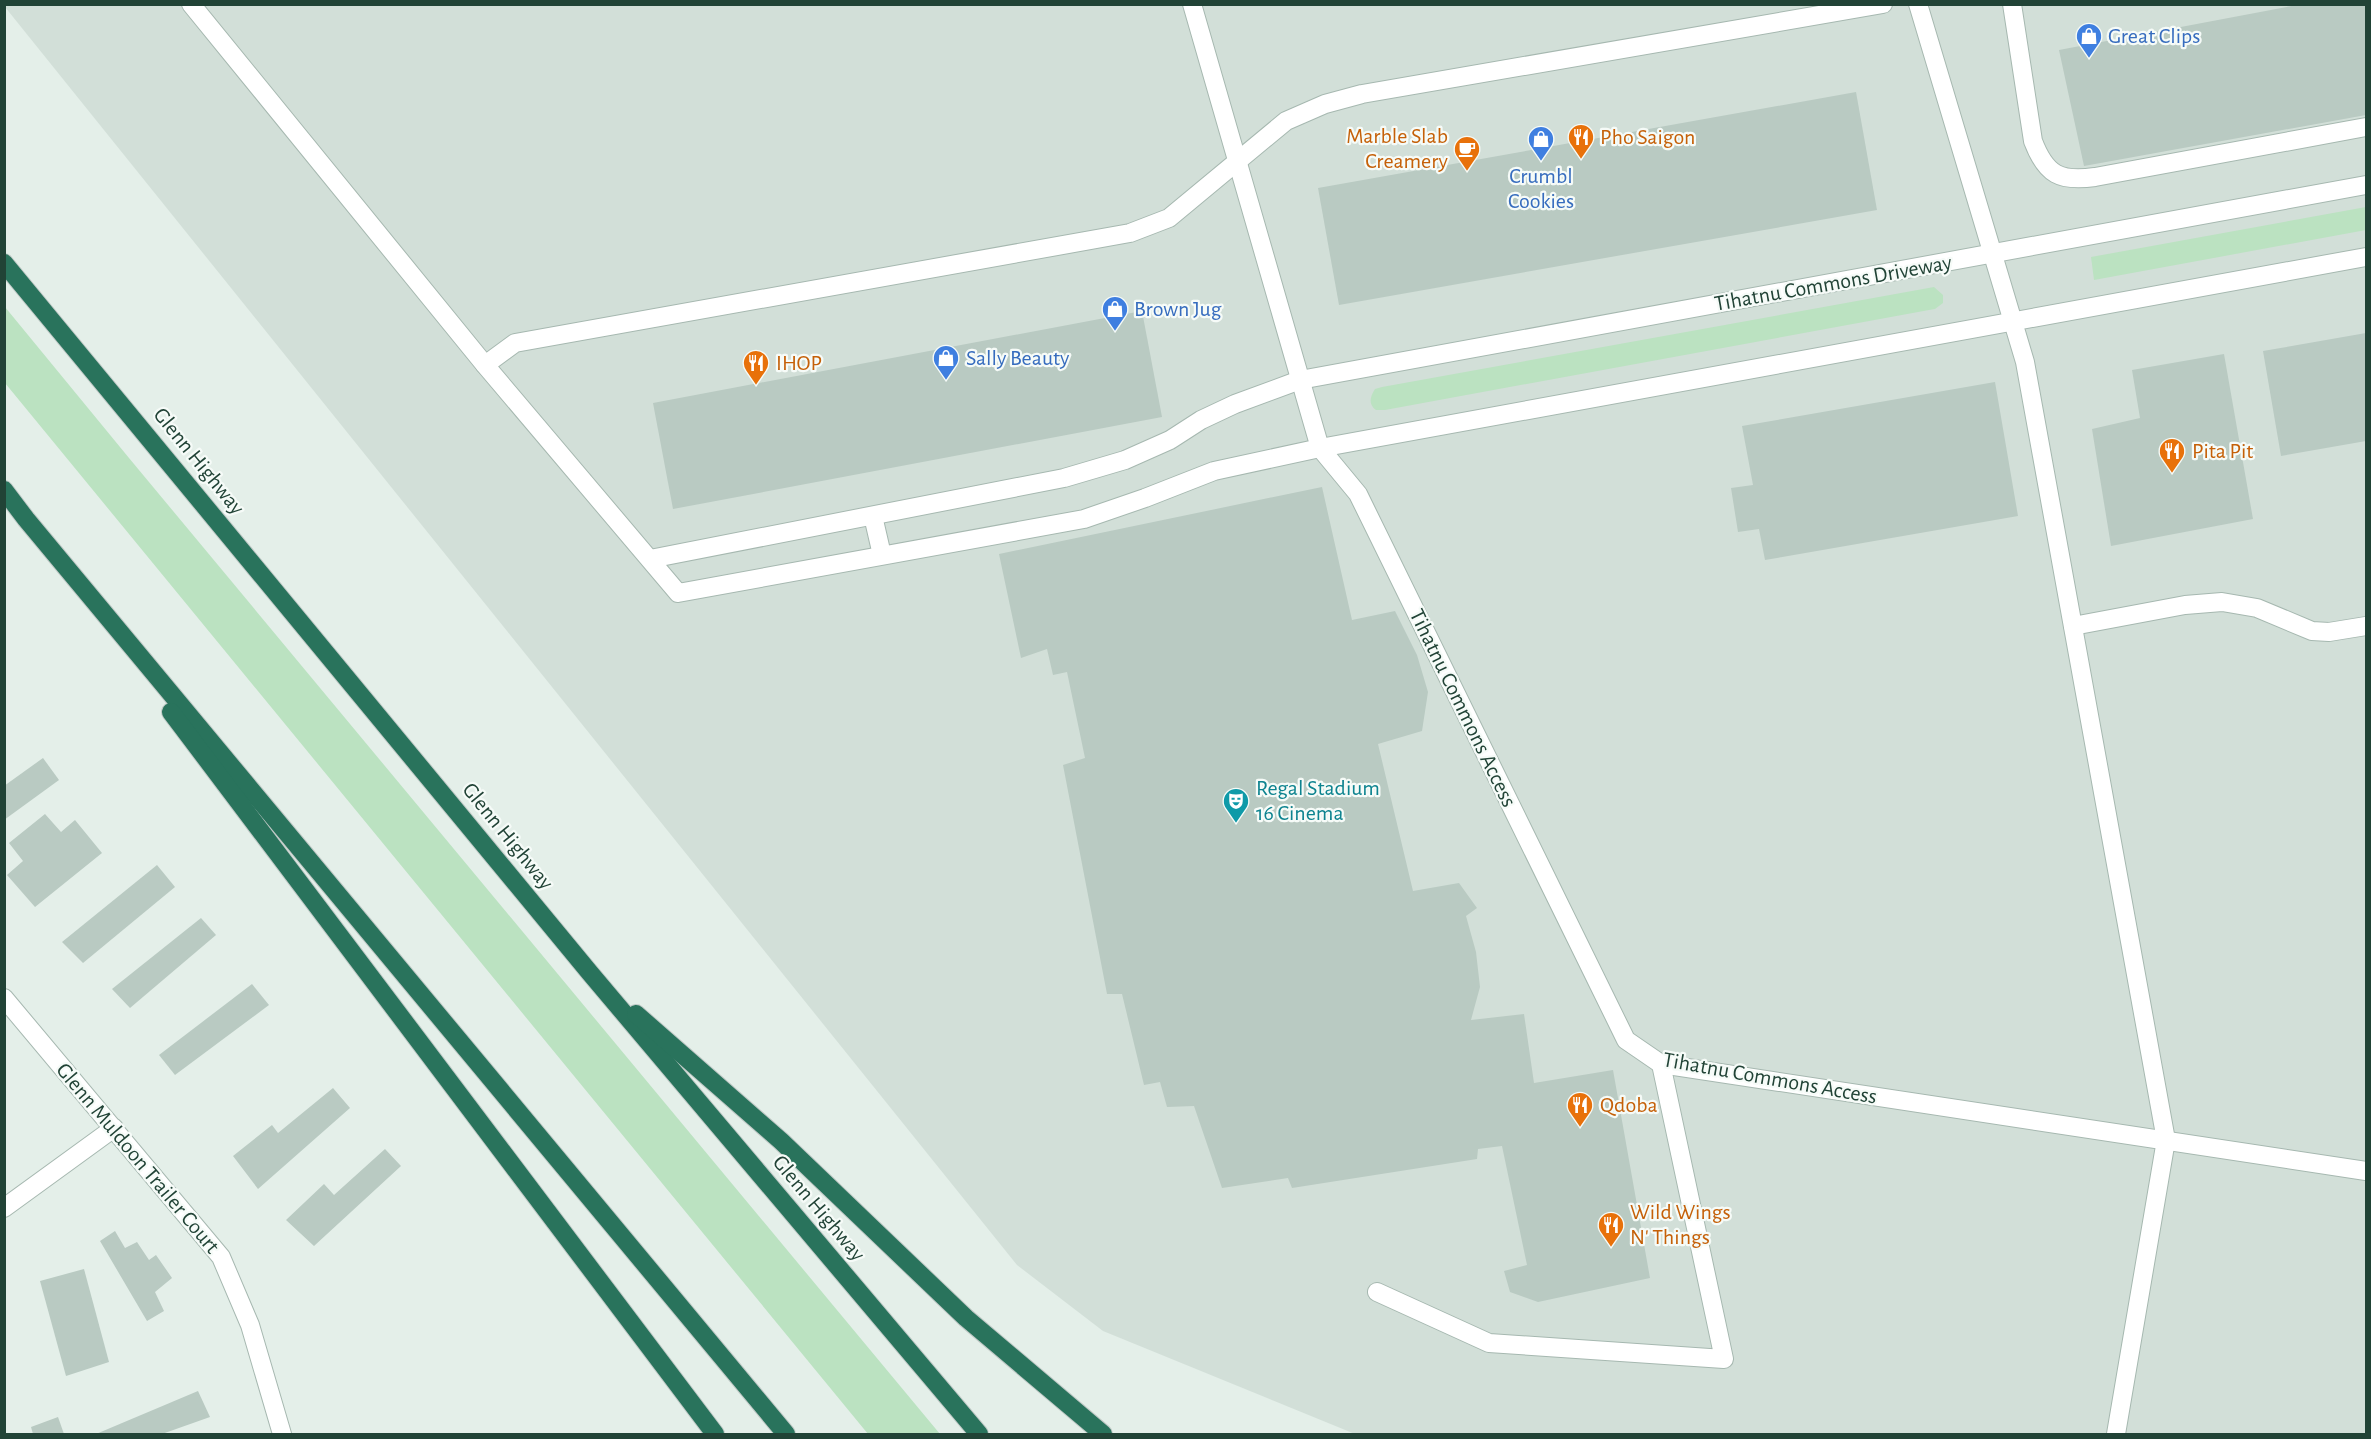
<svg xmlns="http://www.w3.org/2000/svg" width="2371" height="1439" viewBox="0 0 2371 1439" font-family="'Alegreya Sans',sans-serif">
	<style>
		.built { fill: #d2dfd8 }
		.green { fill: #bbe2c1 }
		.building { fill: #b9cac2 }
		.lines { fill: none; stroke-linecap: round; stroke-linejoin: round }
		.minor-casing { stroke: #a6b8b0; stroke-width: 20 }
		.highway-casing { stroke: #c1cac7; stroke-width: 20 }
		.minor { stroke: #fff; stroke-width: 18 }
		.highway { stroke: #29735c; stroke-width: 18 }
		.labels { text-anchor: middle; dominant-baseline: central; stroke-width: 4.5; stroke-linejoin: round; paint-order: stroke }
		.shop-label { font-size: 22px; fill: #366cbe; stroke: #f6fbf8; text-anchor: start }
		.food-label { font-size: 22px; fill: #c56008; stroke: #f6fbf8; text-anchor: start }
		.street-label { font-size: 22px; fill: #214336; stroke: #f6fbf8 }
		.culture-label { font-size: 22px; fill: #0d838f; stroke: #f6fbf8; text-anchor: start }
	</style>
	<rect width="100%" height="100%" fill="#e4efe9"/>
	<!-- built -->
	<polygon class="built" points="4,5 2366,5 2366,1434 1355,1434 1103,1331 1017,1265 5,7"/>
	<!-- green -->
	<g class="green">
		<polygon points="2366,207 2366,230 2094,280 2091,257"/>
		<path d="M1934,287L1943,295V303L1935,309L1929,310L1385,410H1376C1368,404 1370,397 1375,389L1382,387Z"/>
		<polygon points="5,307 129,458 940,1434 868,1434 5,383"/>
	</g>
	<!-- building -->
	<g class="building">
		<polygon points="2302,4 2366,4 2366,115 2084,166 2059,50"/>
		<polygon points="1856,92 1877,210 1339,305 1318,188"/>
		<polygon points="1142,311 1162,417 673,509 653,403"/>
		<polygon points="2366,333 2366,441 2281,456 2263,351"/>
		<polygon points="2224,354 2253,519 2111,546 2092,429 2140,418 2132,370"/>
		<polygon points="1995,382 2018,516 1765,560 1759,529 1738,532 1731,488 1753,485 1742,426"/>
		<polygon points="1322,487 1352,620 1395,611 1417,655 1428,692 1422,731 1378,744 1413,891 1459,883 1477,908 1466,916 1476,952 1480,987 1471,1020 1524,1014 1534,1083 1613,1070 1650,1278 1538,1302 1510,1292 1504,1271 1527,1265 1502,1146 1478,1149 1477,1159 1292,1188 1288,1178 1222,1188 1194,1106 1167,1107 1160,1082 1144,1085 1122,994 1107,994 1063,765 1085,758 1067,672 1053,675 1047,649 1021,658 999,554"/>
		<polygon points="43,758 59,780 4,820 4,786"/>
		<polygon points="45,814 61,832 75,820 102,853 35,907 7,875 23,861 9,843"/>
		<polygon points="157,865 175,887 83,963 62,942"/>
		<polygon points="201,918 216,935 130,1008 112,989"/>
		<polygon points="252,984 269,1005 175,1075 159,1055"/>
		<polygon points="333,1088 350,1108 258,1189 233,1156 272,1125 278,1133"/>
		<polygon points="385,1149 401,1166 314,1246 286,1220 324,1184 334,1195"/>
		<polygon points="115,1231 125,1248 137,1242 149,1260 156,1255 172,1278 155,1292 164,1311 147,1321 100,1241"/>
		<polygon points="84,1269 109,1362 66,1376 40,1281"/>
		<polygon points="198,1391 210,1417 162,1434 96,1434"/>
		<polygon points="58,1417 64,1434 33,1434 31,1427"/>
	</g>
	<g class="lines">
		<!-- minor casing -->
		<g class="minor-casing">
			<g id="minor">
				<polyline points="191,4 485,365 678,593 1084,519 1145,498 1214,471 1320,448 2366,257"/>
				<polyline points="1192,4 1320,448 1358,494 1626,1040 1661,1064 2366,1171"/>
				<polyline points="1918,4 2025,362 2166,1140 2116,1434"/>
				<path d="M2012,4L2033,141C2046,175 2060,182 2095,177L2366,127"/>
				<polyline points="485,365 515,343 1130,233 1169,218 1286,121 1325,104 1362,94 1883,4"/>
				<polyline points="873,516 882,555"/>
				<polyline points="650,559 1064,478 1125,460 1170,440 1201,420 1235,404 1300,380 2366,185"/>
				<polyline points="2073,626 2185,605 2222,602 2257,608 2312,631 2329,632 2366,626"/>
				<polyline points="4,998 221,1257 250,1325 282,1434"/>
				<polyline points="4,1208 114,1128"/>
				<polyline points="1377,1292 1489,1343 1724,1359 1661,1064"/>
			</g>
		</g>
		<!-- highway casing -->
		<g class="highway-casing">
			<g id="highway">
				<polyline points="4,263 590,973 979,1434"/>
				<polyline points="4,490 26,519 786,1434"/>
				<polyline points="171,712 715,1434"/>
				<polyline points="636,1014 781,1141 966,1318 1103,1434"/>
			</g>
		</g>
		<!-- minor -->
		<use href="#minor" class="minor"/>
		<!-- highway -->
		<use href="#highway" class="highway"/>
	</g>
	<!-- icons -->
	<defs>
		<g id="shop-pin" transform="scale(1.35)"><path d="M0 17L-7.5 6A9.5 9.5 0 1 1 7.5 6Z" fill="#3f7fe0" stroke="#f6fbf8"/><path d="M-5-2.5h2.3a2.7 3.5 0 0 1 5.4 0H5L5.5 6h-11ZM-1.5-2.5h3a1.5 2.3 0 0 0-3 0Z" fill="#fff"/></g>
		<g id="restaurant-pin" transform="scale(1.35)"><path d="M0 17L-7.5 6A9.5 9.5 0 1 1 7.5 6Z" fill="#e8710a" stroke="#f6fbf8"/><path d="M-5-6h1v4h1v-4h1v4h1v-4h1v5L-1.5 .5V6h-2V.5L-5-1ZM5-6V6H3V1.5H1.5Q1.5-4 5-6Z" fill="#fff"/></g>
		<g id="cafe-pin" transform="scale(1.35)"><path d="M0 17L-7.5 6A9.5 9.5 0 1 1 7.5 6Z" fill="#e8710a" stroke="#f6fbf8"/><path d="M-5.5-4.5H6V0H3Q3 3.5 0 3.5H-2.5Q-5.5 3.5-5.5 0ZM3-3.2v2h1.7v-2ZM-6 4.5H4V6H-6Z" fill="#fff"/></g>
		<g id="theatre-pin" transform="scale(1.35)"><path d="M0 17L-7.5 6A9.5 9.5 0 1 1 7.5 6Z" fill="#0f9aa8" stroke="#f6fbf8"/><path d="M-5-5.5Q0-4 5-5.5V0Q5 5 0 6Q-5 5-5 0ZM-3.3-2.5H-1v1.5H-3.3ZM1-2.5H3.3v1.5H1ZM-2.8 1Q0 5.5 2.8 1Z" fill="#fff"/></g>
	</defs>
	<g fill-rule="evenodd">
		<use href="#shop-pin" x="2089" y="36"/>
		<use href="#restaurant-pin" x="1581" y="137"/>
		<use href="#shop-pin" x="1541" y="139"/>
		<use href="#cafe-pin" x="1467" y="149"/>
		<use href="#shop-pin" x="1115" y="309"/>
		<use href="#shop-pin" x="946" y="358"/>
		<use href="#restaurant-pin" x="756" y="363"/>
		<use href="#restaurant-pin" x="2172" y="451"/>
		<use href="#theatre-pin" x="1236" y="801"/>
		<use href="#restaurant-pin" x="1580" y="1105"/>
		<use href="#restaurant-pin" x="1611" y="1225"/>
	</g>
	<g class="labels">
		<!-- shop labels -->
		<g class="shop-label">
			<text x="2108" y="36">Great Clips</text>
			<text x="1541" y="176" text-anchor="middle">Crumbl<tspan x="1541" dy="25">Cookies</tspan></text>
			<text x="1134" y="309">Brown Jug</text>
			<text x="966" y="358">Sally Beauty</text>
		</g>
		<!-- food labels -->
		<g class="food-label">
			<text x="1448" y="136" text-anchor="end">Marble Slab<tspan x="1448" dy="25">Creamery</tspan></text>
			<text x="1600" y="137">Pho Saigon</text>
			<text x="776" y="363">IHOP</text>
			<text x="2192" y="451">Pita Pit</text>
			<text x="1600" y="1105">Qdoba</text>
			<text x="1630" y="1212">Wild Wings<tspan x="1630" dy="25">N' Things</tspan></text>
		</g>
		<!-- street labels -->
		<g class="street-label">
			<text transform="translate(1833 283) rotate(-10)">Tihatnu Commons Driveway</text>
			<text transform="translate(199 461) rotate(51)">Glenn Highway</text>
			<text transform="translate(1463 708) rotate(64)">Tihatnu Commons Access</text>
			<text transform="translate(508 836) rotate(51)">Glenn Highway</text>
			<text transform="translate(1770 1078) rotate(10)">Tihatnu Commons Access</text>
			<text transform="translate(138 1158) rotate(50)">Glenn Muldoon Trailer Court</text>
			<text transform="translate(819 1208) rotate(50)">Glenn Highway</text>
		</g>
		<!-- culture labels -->
		<g class="culture-label">
			<text x="1256" y="788">Regal Stadium<tspan x="1256" dy="25">16 Cinema</tspan></text>
		</g>
	</g>
	<!-- border -->
	<rect width="2371" height="1439" fill="none" stroke="#214336" stroke-width="12"/>
</svg>
